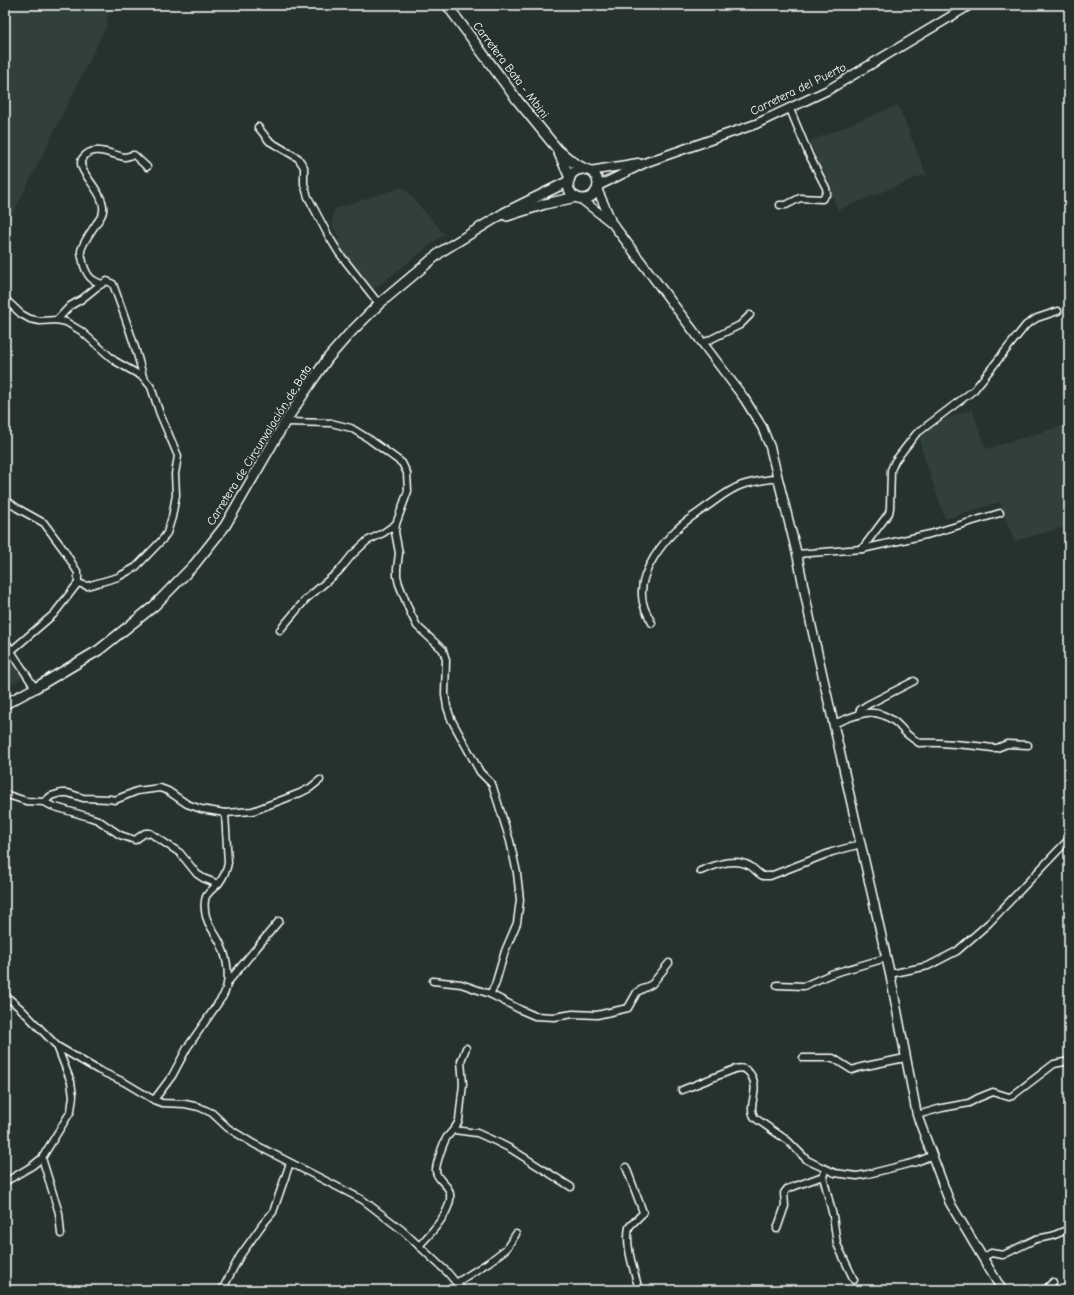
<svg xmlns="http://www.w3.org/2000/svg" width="1074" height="1295" viewBox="0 0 1074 1295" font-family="'Comic Neue',sans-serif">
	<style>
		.built { fill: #333f3a }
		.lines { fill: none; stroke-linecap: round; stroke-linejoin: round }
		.minor-casing { stroke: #fff; stroke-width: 9 }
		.secondary-casing { stroke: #fff; stroke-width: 11 }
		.primary-casing { stroke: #fff; stroke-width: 12 }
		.minor { stroke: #26332d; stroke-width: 6 }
		.secondary { stroke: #26332d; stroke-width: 8 }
		.primary { stroke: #26332d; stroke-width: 9 }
		.labels { text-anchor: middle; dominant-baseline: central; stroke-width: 3.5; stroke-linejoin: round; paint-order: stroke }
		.street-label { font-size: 12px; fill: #fff; stroke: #26332d }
	</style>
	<rect width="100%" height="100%" fill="#26332d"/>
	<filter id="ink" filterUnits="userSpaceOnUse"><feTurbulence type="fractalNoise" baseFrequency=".025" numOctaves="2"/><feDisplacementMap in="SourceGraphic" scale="8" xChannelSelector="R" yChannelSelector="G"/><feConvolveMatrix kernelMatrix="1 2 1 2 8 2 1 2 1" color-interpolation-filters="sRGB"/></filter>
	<g filter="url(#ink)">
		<!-- built -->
		<g class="built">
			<polygon points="6,5 113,5 106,19 108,23 5,230 5,7"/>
			<polygon points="898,105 926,174 838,210 810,141"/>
			<polygon points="403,187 444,234 372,291 335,243 339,238 332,224 334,209"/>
			<polygon points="972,409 986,449 1069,424 1069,526 1014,541 1000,502 945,519 921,447 920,434 932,424"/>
			<polygon points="5,647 19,669 23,678 5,688"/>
		</g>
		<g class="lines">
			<!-- minor casing -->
			<g class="minor-casing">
				<g id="minor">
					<polyline points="258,127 269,141 298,158 304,167 304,184 308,197 328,235 339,253 379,304"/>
					<polyline points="780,205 786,205 800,198 822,199 827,193 826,188 809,155 790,109"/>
					<path d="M102,284C91,280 88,277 84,266C83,261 81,255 81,251C82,244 92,230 96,224C98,221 103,215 103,211C106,192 75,171 82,159C93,142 113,156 125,157C127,157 131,155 134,155L147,167"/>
					<polyline points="5,299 21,314 30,319 40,321 57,320 66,322 81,331 115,361 143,377 151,387 160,414 178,456 175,474 176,495 172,517 167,533 162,540 136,567 118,577 87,586 78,583 54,614 11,651"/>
					<path d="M57,320L70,306L82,299L97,287L107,281L113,284C124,315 136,345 143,377"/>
					<polyline points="703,343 740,325 750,315"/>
					<polyline points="285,422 331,423 351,428 369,439 402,463 407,473 408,491 396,524 395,532 399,553 397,569 397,576 399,584 410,612 417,626 443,650 446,660 445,694 447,707 451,719 480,772 492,784 510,841 517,873 520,900 517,923 505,951 495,985 490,994"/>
					<polyline points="5,499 17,508 44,523 64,550 78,573 78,583"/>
					<polyline points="862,549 889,513 890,508 891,470 895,461 916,434 974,390 1026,325 1037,318 1058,311"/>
					<polyline points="797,554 862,549 930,534 1000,513"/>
					<path d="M652,623C646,612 641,603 642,591C642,570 662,543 677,529C686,520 698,513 709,505C719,498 730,489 742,485C754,481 766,480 778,478"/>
					<polyline points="280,630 306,599 339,571 352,555 367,541 383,533 396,524"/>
					<polyline points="5,639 11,651 35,688"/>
					<polyline points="858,715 860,710 867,705 914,681"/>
					<path d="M833,724C857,715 873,705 895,722C899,725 901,728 904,731C908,736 914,739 919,743C944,742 968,745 993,748H997L1007,744L1028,745"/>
					<polyline points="5,794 26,801 44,802 52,806 89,817 98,820 120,835 135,840 145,833 150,833 180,853 197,874 203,878 218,884"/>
					<polyline points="44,802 51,796 61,793 68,793 83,798 110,799 115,800 137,791 160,788 168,791 187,804 201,809 225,813 253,811 300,793 310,788 320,780"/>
					<path d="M700,871C716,865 734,857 750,866C755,869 758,874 763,876H770L832,852L861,844"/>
					<polyline points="890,974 928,966 957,951 989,923 1069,839"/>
					<polyline points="433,981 461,984 490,994 521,1010 535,1016 554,1017 573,1014 597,1015 628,1008 637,992 652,984 669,963"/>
					<polyline points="228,982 279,921"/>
					<polyline points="777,985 804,986 831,974 886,958"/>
					<polyline points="5,995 21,1009 57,1046 98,1070 124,1082 154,1100 162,1103 185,1104 199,1107 212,1113 228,1128 254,1144 363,1200 402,1230 448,1273 462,1290"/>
					<polyline points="803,1058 833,1058 852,1070 861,1067 905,1058"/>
					<path d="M682,1090L735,1069C743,1067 747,1069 751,1075C761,1091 746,1106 755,1118L788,1141L807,1160L815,1164L835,1173L857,1176L868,1174L916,1162L931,1156"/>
					<path d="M154,1100L172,1076L187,1048L223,996C231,981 228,960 221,945C216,933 206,924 205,911C203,894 208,894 219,883C223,878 227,869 228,863L225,813"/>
					<polyline points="917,1115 942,1108 969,1103 978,1098 993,1092 1009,1097 1012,1096 1054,1064 1069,1061"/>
					<polyline points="454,1130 477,1133 497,1142 511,1149 571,1187"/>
					<polyline points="42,1158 59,1213 61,1234"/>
					<path d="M626,1167L643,1212L642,1214L629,1227C625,1247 634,1270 639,1290"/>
					<polyline points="823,1176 833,1216 837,1244 854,1280"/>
					<polyline points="5,1182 32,1166 42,1158 71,1111 73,1096 71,1082 57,1046"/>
					<polyline points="777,1229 785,1206 784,1193 787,1189 823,1176 824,1174"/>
					<path d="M419,1246C430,1234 460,1204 447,1187C443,1182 435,1176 436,1169C437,1162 443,1143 447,1137C452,1131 457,1127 459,1120L463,1084L461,1061L466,1048"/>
					<polyline points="983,1258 991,1253 1003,1255 1036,1239 1052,1236 1069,1229"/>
					<polyline points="456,1283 489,1262 506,1249 516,1234"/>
					<polyline points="222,1290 240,1256 262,1225 273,1212 290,1163"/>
					<polyline points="1045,1290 1053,1282"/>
				</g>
			</g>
			<!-- secondary casing -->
			<g class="secondary-casing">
				<g id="secondary">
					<polyline points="590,171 638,163"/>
					<polyline points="598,186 647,162 756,124 828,90 970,5"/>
					<polyline points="597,189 610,218"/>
					<polyline points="581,199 612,223 744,398 762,427 770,447 797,554 811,624 890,974 917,1115 950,1203 1002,1290"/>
				</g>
			</g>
			<!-- primary casing -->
			<g class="primary-casing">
				<g id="primary">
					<polyline points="447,5 518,101 558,150 574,163 585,169"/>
					<polyline points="558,151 570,178"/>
					<circle cx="583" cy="184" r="15"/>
					<polyline points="507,216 545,204 576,197"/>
					<polyline points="5,704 35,688 99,650 154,606 194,565 225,526 285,422 312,381 328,358 349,334 379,304 442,251 504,213 569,181"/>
				</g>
			</g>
			<!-- minor -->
			<use href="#minor" class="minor"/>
			<!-- secondary -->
			<use href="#secondary" class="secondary"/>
			<!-- primary -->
			<use href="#primary" class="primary"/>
		</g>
	</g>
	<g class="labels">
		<!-- street labels -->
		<g class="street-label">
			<text transform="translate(511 70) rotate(53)">Carretera Bata - Mbini</text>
			<text transform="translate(798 89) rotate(-26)">Carretera del Puerto</text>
			<text transform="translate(259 445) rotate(-58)">Carretera de Circunvalación de Bata</text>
		</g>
	</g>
	<!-- margin -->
	<rect width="1074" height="1295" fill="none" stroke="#26332d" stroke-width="20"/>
	<rect x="10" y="10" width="1054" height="1275" fill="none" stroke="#fff" stroke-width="1.5" filter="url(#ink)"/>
</svg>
